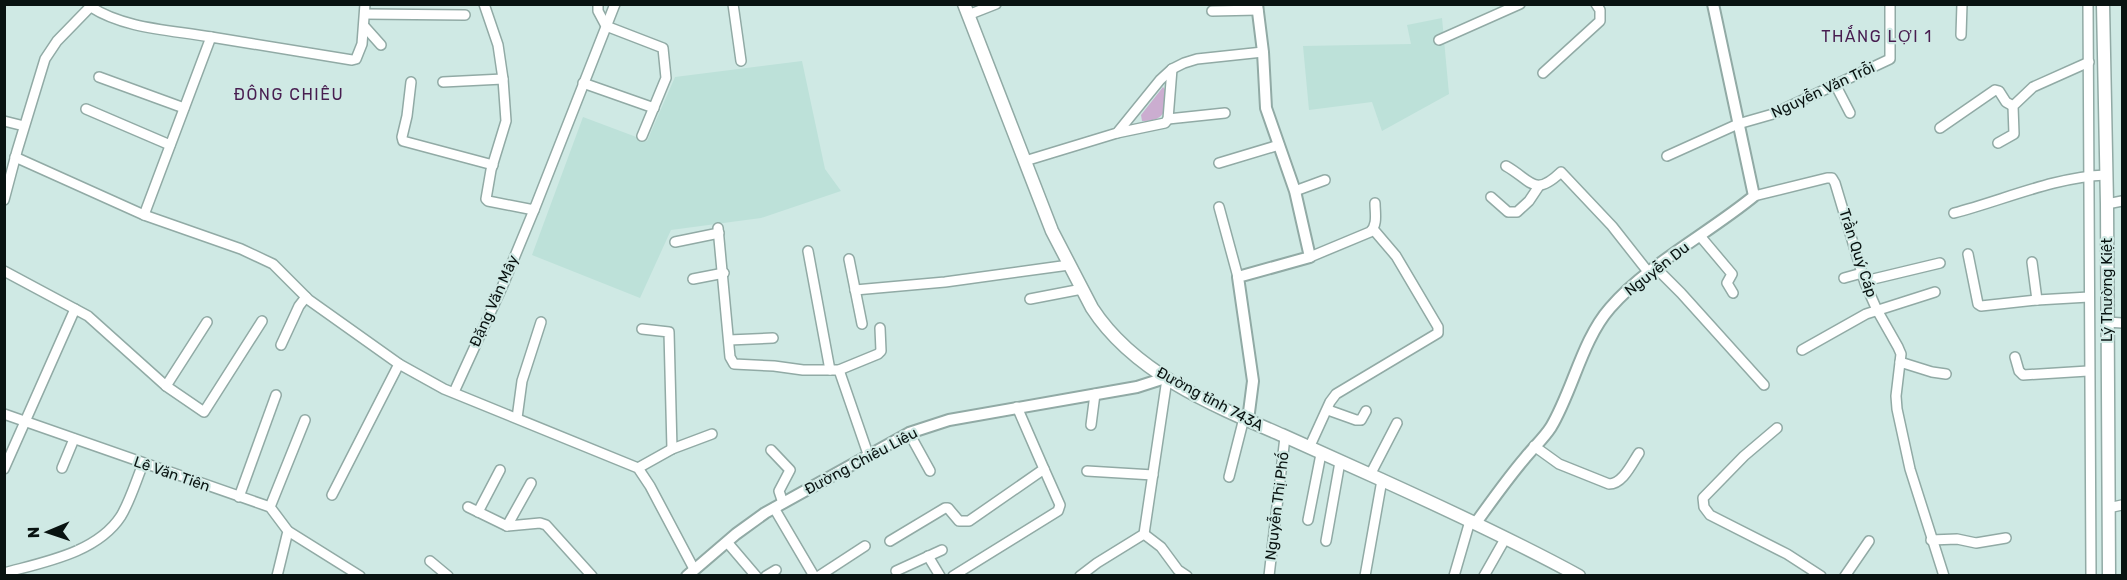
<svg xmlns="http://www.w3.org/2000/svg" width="2127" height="580" viewBox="0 0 2127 580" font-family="Rubik,sans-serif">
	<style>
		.built { fill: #bde1d9 }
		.green { fill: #cbadd0 }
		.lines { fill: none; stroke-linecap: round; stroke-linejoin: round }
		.minor-casing { stroke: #91aaa5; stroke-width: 12 }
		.tertiary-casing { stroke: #91aaa5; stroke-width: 14 }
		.secondary-casing { stroke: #91aaa5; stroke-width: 15 }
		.minor { stroke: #fff; stroke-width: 9 }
		.tertiary { stroke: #fff; stroke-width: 10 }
		.secondary { stroke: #fff; stroke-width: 12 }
		.labels { text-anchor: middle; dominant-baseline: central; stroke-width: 4.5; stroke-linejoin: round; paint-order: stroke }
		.street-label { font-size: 15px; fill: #091311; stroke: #cfe9e4 }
		.neighbourhood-label { font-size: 16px; letter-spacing: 1.5px; fill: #481d50; stroke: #cfe9e4 }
	</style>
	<rect width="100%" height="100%" fill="#cfe9e4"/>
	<!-- built -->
	<g class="built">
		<polygon points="1442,18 1449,94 1382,131 1372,102 1309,110 1303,46 1411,44 1407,25"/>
		<polygon points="802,61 825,169 841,191 761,218 671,230 640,298 532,255 583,117 647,141 675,77"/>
	</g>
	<!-- green -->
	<path class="green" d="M1163,87C1167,91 1166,95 1166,101C1166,117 1157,121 1142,121L1141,115Z"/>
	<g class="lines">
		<!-- minor casing -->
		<g class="minor-casing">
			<g id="minor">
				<polyline points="484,4 498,45 503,79 506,121 491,170 486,199 488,201 534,210 615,4"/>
				<polyline points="598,4 598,11 606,26 663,48 666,78 642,136"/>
				<polyline points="733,4 741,61"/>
				<polyline points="2088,4 2091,576"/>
				<path d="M91,7C125,29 172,30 211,37"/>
				<polyline points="1212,11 1258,10"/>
				<polyline points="365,14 465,15"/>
				<polyline points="968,15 996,4"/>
				<polyline points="364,26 381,45"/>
				<polyline points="1961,35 1962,4"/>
				<polyline points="1439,40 1520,4"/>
				<polyline points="1543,73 1600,21 1600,10 1596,4"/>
				<polyline points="99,77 184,108"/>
				<polyline points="411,82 407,116 402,137 403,141 493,165"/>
				<polyline points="443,82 503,79"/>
				<polyline points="583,83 654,108"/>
				<polyline points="1835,84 1850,113"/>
				<polyline points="86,109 170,145"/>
				<polyline points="1168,119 1225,113"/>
				<polyline points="4,121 24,126"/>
				<polyline points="1940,128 1995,90 1999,91 2006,102 2013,106"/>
				<polyline points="1117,133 1165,123 1168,119 1172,69"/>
				<polyline points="1998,143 2014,134 2013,106 2033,87 2089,62"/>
				<polyline points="1667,156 1738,124 1773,114 1890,59 1890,4"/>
				<polyline points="15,157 144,215 241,249 273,264 309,300 399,364 444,389 638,468 650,486 694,569"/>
				<polyline points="1025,161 1117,133 1160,80 1172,69 1184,63 1197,59 1263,52"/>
				<polyline points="1219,163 1279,145"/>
				<path d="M1506,166C1531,180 1534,198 1561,172L1612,226L1649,273"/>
				<polyline points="1295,191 1325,180"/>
				<polyline points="1754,196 1827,178 1832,178 1835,183 1865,283 1877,310 1898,347 1901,354 1896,396 1897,409 1910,469 1944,576"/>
				<polyline points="1491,197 1508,212 1517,212 1529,201 1539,186"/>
				<polyline points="4,200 17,151 45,59 57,41 93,4"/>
				<polyline points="2107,204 2122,201"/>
				<polyline points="1219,207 1238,277"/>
				<path d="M1954,213C2004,200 2054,177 2106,175"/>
				<polyline points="144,215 211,37 352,60 356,59 362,44 365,4"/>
				<polyline points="718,228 730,357 734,364 774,366 803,370 839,370 878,354 881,351 880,328"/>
				<polyline points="1700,236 1732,274 1727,283 1733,293"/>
				<polyline points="675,242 719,233"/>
				<polyline points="808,251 830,370"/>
				<polyline points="1968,254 1978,304 1981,306 2037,300 2089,297"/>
				<path d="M1310,257L1370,232C1378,225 1375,213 1375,203"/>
				<polyline points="849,259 862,324"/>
				<polyline points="2032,262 2037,300"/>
				<polyline points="1656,268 1681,293 1764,385"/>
				<polyline points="4,271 88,316 166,386 207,322"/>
				<polyline points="1844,278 1862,273"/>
				<polyline points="693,279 724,273"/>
				<polyline points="1865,281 1940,263"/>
				<polyline points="855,290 945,282 1069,265"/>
				<polyline points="1030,299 1082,289"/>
				<polyline points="2107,322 2122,323"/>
				<polyline points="642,329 669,332 672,449"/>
				<polyline points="729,340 773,338"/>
				<polyline points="281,345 299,306 306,297"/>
				<polyline points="1802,350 1866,314 1935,292"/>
				<polyline points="2015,357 2019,371 2023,375 2088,371"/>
				<polyline points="1900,362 1932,372 1946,374"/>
				<polyline points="839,370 868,454"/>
				<polyline points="166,386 204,412 262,321"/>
				<polyline points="454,392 503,285 534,210"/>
				<polyline points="1328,410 1356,420 1361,420 1366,411"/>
				<polyline points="4,414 270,507 288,531 277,576"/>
				<polyline points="517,418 522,381 541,322"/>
				<polyline points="1091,425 1095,394"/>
				<polyline points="1777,428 1744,456 1703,498 1704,507 1710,515 1787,554 1821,576"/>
				<polyline points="909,433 930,471"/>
				<path d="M1534,446L1559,464L1609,484C1623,484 1632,463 1639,453"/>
				<polyline points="1309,448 1330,402 1336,394 1438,333 1438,327 1396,256 1373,229"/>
				<polyline points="771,450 790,470 779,491 783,503"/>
				<polyline points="62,468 74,439"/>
				<polyline points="638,468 672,449 712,434"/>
				<polyline points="4,469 75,309"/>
				<polyline points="1087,471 1153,475"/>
				<polyline points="1370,475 1397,423"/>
				<polyline points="1229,477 1244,418"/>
				<polyline points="332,495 399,364"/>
				<polyline points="239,497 276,395"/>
				<polyline points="270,507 305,420"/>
				<polyline points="468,507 507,526 540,523 546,525 592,576"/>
				<polyline points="774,508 814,576"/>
				<polyline points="2108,508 2122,505"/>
				<polyline points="478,512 500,470"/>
				<polyline points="1308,520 1321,454"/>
				<polyline points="507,526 531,483"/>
				<polyline points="288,531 360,576"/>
				<polyline points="1144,534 1161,547 1178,570 1187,576"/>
				<polyline points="1931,540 1957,539 1976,543 2006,538"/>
				<polyline points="890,541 945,508 948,508 959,521 969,521 1044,469 1017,407"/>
				<polyline points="1326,541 1340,462"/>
				<polyline points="727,542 756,576"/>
				<polyline points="928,556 940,576"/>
				<polyline points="430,561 448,576"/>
				<polyline points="896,571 942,550"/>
				<path d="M4,573C44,562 97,553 121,516C130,501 136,481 143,464"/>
				<polyline points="766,576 776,570"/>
				<polyline points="819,576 865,546"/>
				<polyline points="953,576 1058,511 1060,505 1044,469"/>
				<polyline points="1080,576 1097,563 1144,534 1167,379"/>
				<polyline points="1269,576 1285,437"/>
				<polyline points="1365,576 1382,480"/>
				<polyline points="1454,576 1470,521"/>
				<polyline points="1484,576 1505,539"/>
				<polyline points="1845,576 1869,541"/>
			</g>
		</g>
		<!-- tertiary casing -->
		<g class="tertiary-casing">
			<g id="tertiary">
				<polyline points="1248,420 1253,381 1238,277 1310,257 1295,191 1266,108 1263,52 1257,4"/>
				<path d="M1475,524C1491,502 1507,479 1525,458C1533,448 1544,438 1551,427C1573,390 1582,340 1610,308C1647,265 1709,233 1754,196L1713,4"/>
				<polyline points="687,576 736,534 765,513 909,433 949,420 1137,387 1165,378"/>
			</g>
		</g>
		<!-- secondary casing -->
		<g class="secondary-casing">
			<g id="secondary">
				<path d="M964,4L1052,231L1092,308C1134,373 1214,406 1282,435C1316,450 1349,465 1382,480C1448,510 1515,541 1579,576"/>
				<polyline points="2103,4 2107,204 2109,576"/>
			</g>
		</g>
		<!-- minor -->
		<use href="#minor" class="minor"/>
		<!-- tertiary -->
		<use href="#tertiary" class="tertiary"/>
		<!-- secondary -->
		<use href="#secondary" class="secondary"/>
	</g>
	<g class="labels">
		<!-- street labels -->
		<g class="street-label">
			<text transform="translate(1823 90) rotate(-25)">Nguyễn Văn Trỗi</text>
			<text transform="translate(1858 253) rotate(72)">Trần Quý Cáp</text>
			<text transform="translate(1657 269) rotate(-38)">Nguyễn Du</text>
			<text transform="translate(2107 290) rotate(-90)">Lý Thường Kiệt</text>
			<text transform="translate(494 301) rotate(-66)">Đặng Văn Mây</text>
			<text transform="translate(1210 399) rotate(28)">Đường tỉnh 743A</text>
			<text transform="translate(861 461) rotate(-28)">Đường Chiêu Liêu</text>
			<text transform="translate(172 474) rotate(19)">Lê Văn Tiên</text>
			<text transform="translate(1277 506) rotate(-83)">Nguyễn Thị Phố</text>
		</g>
		<!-- neighbourhood labels -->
		<g class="neighbourhood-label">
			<text x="1877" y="36">THẮNG LỢI 1</text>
			<text x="289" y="94">ĐÔNG CHIÊU</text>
		</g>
	</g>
	<!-- border -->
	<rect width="2127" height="580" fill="none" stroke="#091311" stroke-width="12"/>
	<!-- north arrow -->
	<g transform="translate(48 532) rotate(268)" stroke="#cfe9e4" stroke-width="4.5" paint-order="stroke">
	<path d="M0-4.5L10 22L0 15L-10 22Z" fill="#091311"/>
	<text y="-9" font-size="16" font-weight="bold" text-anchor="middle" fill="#091311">N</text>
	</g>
</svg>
